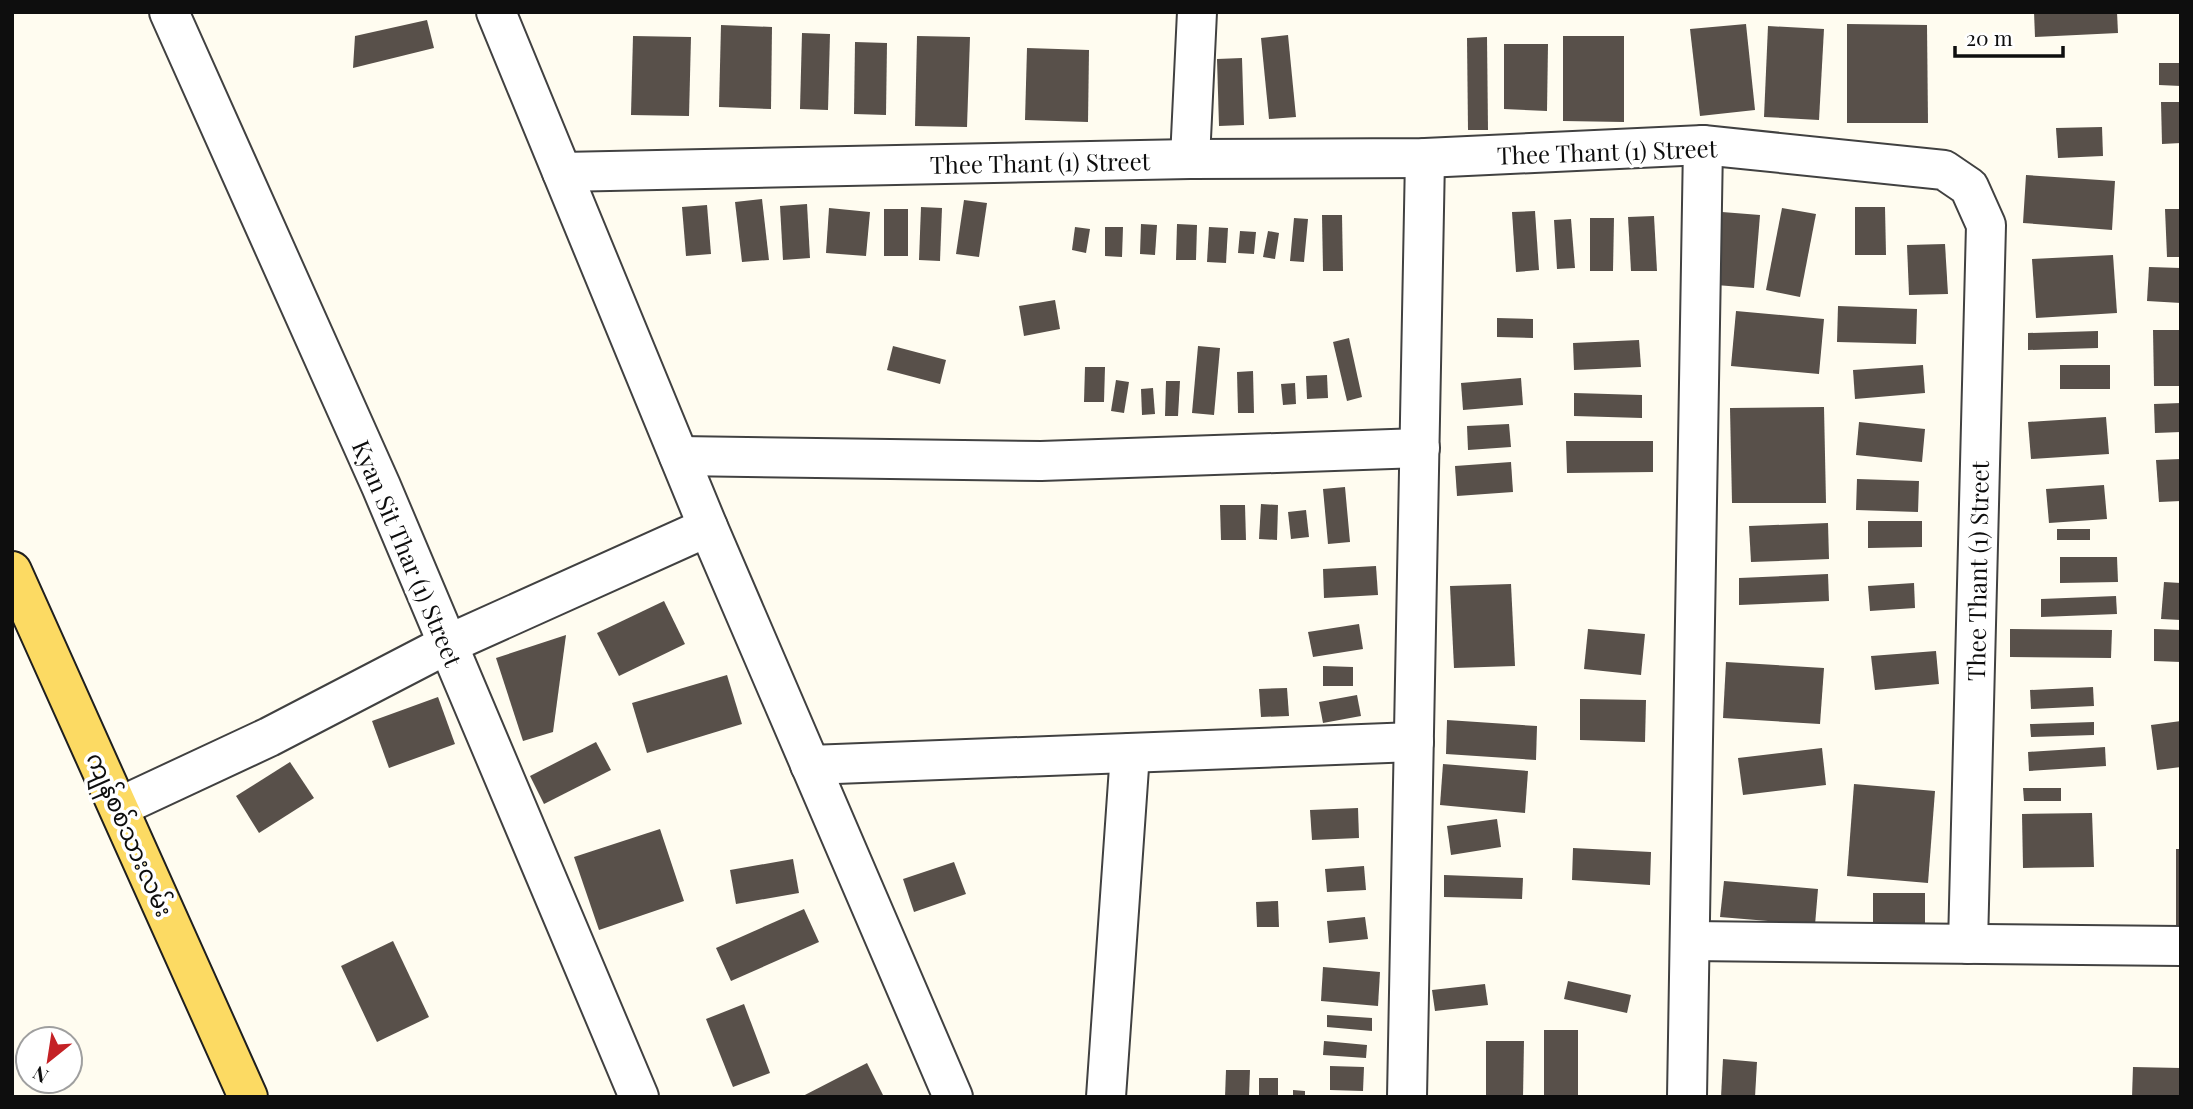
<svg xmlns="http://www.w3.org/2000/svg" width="2193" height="1109" viewBox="0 0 2193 1109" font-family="'Playfair Display','Noto Sans Myanmar',serif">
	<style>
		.building { fill: #58504a }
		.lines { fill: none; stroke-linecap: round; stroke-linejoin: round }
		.minor-casing { stroke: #414141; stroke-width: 42 }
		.primary-casing { stroke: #1f1f1f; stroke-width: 42 }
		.minor { stroke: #fff; stroke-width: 38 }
		.primary { stroke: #fcda63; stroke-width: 38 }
		.labels { text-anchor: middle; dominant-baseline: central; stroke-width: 7; stroke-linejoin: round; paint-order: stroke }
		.street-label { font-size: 24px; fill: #0e0e0e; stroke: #fff }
	</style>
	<rect width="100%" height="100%" fill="#fffcf0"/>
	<!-- building -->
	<g class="building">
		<polygon points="2034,12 2117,12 2118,33 2035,37"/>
		<polygon points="427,20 434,48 353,68 355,36"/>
		<polygon points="1746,24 1755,110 1700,116 1690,29"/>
		<polygon points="1847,24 1927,25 1928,123 1847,123"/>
		<polygon points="721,25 772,27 771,109 719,107"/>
		<polygon points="1768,26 1824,29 1819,120 1764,117"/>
		<polygon points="802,33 830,34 828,110 800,109"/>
		<polygon points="1288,35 1296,117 1269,119 1261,38"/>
		<polygon points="633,36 691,37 689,116 631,115"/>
		<polygon points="917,36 970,37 967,127 915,126"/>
		<polygon points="1563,36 1624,36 1624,122 1563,121"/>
		<polygon points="1487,37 1488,130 1468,130 1467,38"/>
		<polygon points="855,42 887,43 886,115 854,114"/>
		<polygon points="1504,44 1548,44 1547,111 1504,109"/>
		<polygon points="1027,48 1089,50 1088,122 1025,120"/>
		<polygon points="1242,58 1244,125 1219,126 1217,59"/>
		<polygon points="2159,63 2181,63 2181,86 2159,85"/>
		<polygon points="2161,102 2181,102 2181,143 2162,144"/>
		<polygon points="2102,127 2103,156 2058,158 2056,128"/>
		<polygon points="2026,175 2115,181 2112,230 2023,223"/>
		<polygon points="762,199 769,260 742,262 735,202"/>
		<polygon points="964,200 987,203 979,257 956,254"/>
		<polygon points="807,204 810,258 783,260 780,206"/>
		<polygon points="707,205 711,254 686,256 682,207"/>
		<polygon points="921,207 942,208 940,261 919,260"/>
		<polygon points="1855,207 1885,207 1886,255 1855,255"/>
		<polygon points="829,208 870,212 866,256 826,253"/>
		<polygon points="1782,208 1816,214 1800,297 1766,290"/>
		<rect x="884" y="209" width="24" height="47"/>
		<polygon points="2165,209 2181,209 2181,257 2167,257"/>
		<polygon points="1535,211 1539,270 1516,272 1512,212"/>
		<polygon points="1722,212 1760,215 1754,288 1716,285"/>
		<polygon points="1322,215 1342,215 1343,271 1323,271"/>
		<polygon points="1654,216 1657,271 1631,271 1628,217"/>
		<polygon points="1294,218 1308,219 1304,262 1290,261"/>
		<polygon points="1590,218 1614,218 1613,271 1590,271"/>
		<polygon points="1571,219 1575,268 1557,269 1554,220"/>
		<polygon points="1141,224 1157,225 1155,255 1140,254"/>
		<polygon points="1177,224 1197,225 1196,260 1176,260"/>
		<polygon points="1075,227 1090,229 1086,253 1072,250"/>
		<polygon points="1105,227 1123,227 1122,257 1105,256"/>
		<polygon points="1209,227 1228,228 1226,263 1207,262"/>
		<polygon points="1240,231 1256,232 1254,254 1238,253"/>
		<polygon points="1268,231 1279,233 1275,259 1263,257"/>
		<polygon points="1945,244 1948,294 1909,295 1907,245"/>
		<polygon points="2113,255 2117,313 2036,318 2032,259"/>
		<polygon points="2149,267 2181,268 2181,303 2147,301"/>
		<polygon points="1055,300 1060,329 1024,336 1019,306"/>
		<polygon points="1838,306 1917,309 1916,344 1837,342"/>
		<polygon points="1736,311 1824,319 1819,374 1731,366"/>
		<polygon points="1497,318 1533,319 1533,338 1497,337"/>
		<polygon points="2153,330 2181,330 2181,386 2154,386"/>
		<polygon points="2098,331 2098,348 2028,350 2028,333"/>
		<polygon points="1349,338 1362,397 1347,401 1333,342"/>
		<polygon points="1639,340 1641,367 1574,370 1573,343"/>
		<polygon points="893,346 946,360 940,384 887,370"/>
		<polygon points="1198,346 1220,348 1214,415 1192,413"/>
		<polygon points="1923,365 1925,393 1855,399 1853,370"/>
		<rect x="2060" y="365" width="50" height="24"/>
		<polygon points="1085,367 1105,367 1104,402 1084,402"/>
		<polygon points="1253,371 1254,413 1238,413 1237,372"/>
		<polygon points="1327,375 1328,398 1307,399 1306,376"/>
		<polygon points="1521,378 1523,405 1463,410 1461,383"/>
		<polygon points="1116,380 1129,382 1124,413 1111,411"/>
		<polygon points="1166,381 1180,381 1178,416 1165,416"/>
		<polygon points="1295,383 1296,404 1283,405 1281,384"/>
		<polygon points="1153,388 1155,414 1142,415 1141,389"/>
		<polygon points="1574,393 1642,395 1642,418 1574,416"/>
		<polygon points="2181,403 2181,432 2155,433 2154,404"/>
		<polygon points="1824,407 1826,503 1732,503 1730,408"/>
		<polygon points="2106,417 2109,454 2031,459 2028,422"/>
		<polygon points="1859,422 1925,429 1922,462 1856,455"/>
		<polygon points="1509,424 1511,447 1468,450 1467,426"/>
		<polygon points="1566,441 1653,441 1653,472 1567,473"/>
		<polygon points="2181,459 2181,501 2159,502 2156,460"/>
		<polygon points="1511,462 1513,492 1457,496 1455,466"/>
		<polygon points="1857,479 1919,481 1918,512 1856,510"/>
		<polygon points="2104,485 2107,519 2049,523 2046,489"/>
		<polygon points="1345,487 1350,542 1328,544 1323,489"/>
		<polygon points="1261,504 1278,505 1277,540 1259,539"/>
		<polygon points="1220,505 1245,505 1246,540 1221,540"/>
		<polygon points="1306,510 1309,537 1291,539 1288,512"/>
		<polygon points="1868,521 1922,521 1922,547 1868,548"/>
		<polygon points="1828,523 1829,559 1751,562 1749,526"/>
		<rect x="2057" y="529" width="33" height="11"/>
		<polygon points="2060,557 2117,557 2118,582 2060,583"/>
		<polygon points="1376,566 1378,595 1324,598 1323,569"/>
		<polygon points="1828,574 1829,601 1739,605 1739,578"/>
		<polygon points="2164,582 2181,583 2181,620 2161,619"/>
		<polygon points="1914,583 1915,608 1870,611 1868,586"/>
		<polygon points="1511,584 1515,666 1454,668 1450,586"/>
		<polygon points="2116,596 2117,614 2041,617 2041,599"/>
		<polygon points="664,601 685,644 619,676 597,633"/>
		<polygon points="1359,624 1363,649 1313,657 1308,632"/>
		<polygon points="1588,629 1645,634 1641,675 1584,669"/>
		<polygon points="2010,629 2112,630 2111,658 2010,657"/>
		<polygon points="2154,629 2181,630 2181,662 2154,661"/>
		<polygon points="566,635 553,732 523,741 496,658"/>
		<polygon points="1936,651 1939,684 1875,690 1871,656"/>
		<polygon points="1726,662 1824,668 1820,724 1723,718"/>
		<polygon points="1323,666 1353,667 1353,686 1323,686"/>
		<polygon points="727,675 742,724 647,753 632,703"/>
		<polygon points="2093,687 2094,706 2031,709 2030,690"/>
		<polygon points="1287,688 1289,716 1261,717 1259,689"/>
		<polygon points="1357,695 1361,716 1323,723 1319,702"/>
		<polygon points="438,697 455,744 389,768 372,721"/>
		<polygon points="1580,699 1646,700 1645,742 1580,740"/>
		<polygon points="1447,720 1537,726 1536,760 1446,754"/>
		<polygon points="2181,721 2181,767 2157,770 2151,725"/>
		<polygon points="2094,722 2094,735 2031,737 2030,724"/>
		<polygon points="596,742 611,770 544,804 530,776"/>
		<polygon points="2105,747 2106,766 2029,771 2028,752"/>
		<polygon points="1822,748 1826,785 1743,795 1738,758"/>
		<polygon points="290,762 314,798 259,833 236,796"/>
		<polygon points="1443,764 1528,771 1525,813 1440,805"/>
		<polygon points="1854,784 1935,791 1928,883 1847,876"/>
		<polygon points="2023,788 2061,788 2061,801 2024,801"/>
		<polygon points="1358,808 1359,838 1312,840 1310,810"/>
		<polygon points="2092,813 2094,867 2023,868 2022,814"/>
		<polygon points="1497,819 1501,847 1451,855 1447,826"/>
		<polygon points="660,829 684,901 599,930 574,857"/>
		<polygon points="1573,848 1651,852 1650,885 1572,880"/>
		<rect x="2176" y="849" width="5" height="85"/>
		<polygon points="793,859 799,893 736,904 730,870"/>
		<polygon points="954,862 966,894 914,912 903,879"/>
		<polygon points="1364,866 1366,890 1327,892 1325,869"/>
		<polygon points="1444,875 1523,878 1522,899 1444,897"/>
		<polygon points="1724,881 1818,889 1815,925 1720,917"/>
		<rect x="1873" y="893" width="52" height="32"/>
		<polygon points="1278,901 1279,927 1257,927 1256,902"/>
		<polygon points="804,909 819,942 731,981 716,948"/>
		<polygon points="1365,917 1368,939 1329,943 1327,921"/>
		<polygon points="393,941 429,1017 377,1042 341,966"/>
		<polygon points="1323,967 1380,972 1378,1006 1321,1001"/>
		<polygon points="1568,981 1631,995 1627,1013 1564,999"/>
		<polygon points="1485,984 1488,1005 1435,1011 1432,990"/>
		<polygon points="744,1004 770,1073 733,1087 706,1019"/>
		<polygon points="1327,1015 1372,1018 1372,1031 1327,1027"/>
		<rect x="1544" y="1030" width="34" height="67"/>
		<polygon points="1324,1041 1367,1045 1366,1058 1323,1055"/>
		<polygon points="1486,1041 1524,1041 1523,1097 1486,1097"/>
		<polygon points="1723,1059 1757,1062 1755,1097 1721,1097"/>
		<polygon points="867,1063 884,1097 801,1097"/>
		<polygon points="1330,1066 1364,1067 1363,1091 1330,1090"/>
		<polygon points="2133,1067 2181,1068 2181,1097 2132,1097"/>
		<polygon points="1226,1070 1250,1070 1249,1097 1225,1097"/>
		<rect x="1259" y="1078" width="19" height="19"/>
		<polygon points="1293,1090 1305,1091 1305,1097 1293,1097"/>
	</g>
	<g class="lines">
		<!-- minor casing -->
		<g class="minor-casing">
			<g id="minor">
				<polyline points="169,12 381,486 639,1097"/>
				<polyline points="496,12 708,527 953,1097"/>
				<polyline points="1190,159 1197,12"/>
				<polyline points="562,172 1190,159 1425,158 1703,145 1944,170 1969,187 1986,225 1968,944"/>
				<polyline points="679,456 1041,461 1420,448"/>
				<polyline points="810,765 1414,742"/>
				<polyline points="119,807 269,737 446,645 708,527"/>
				<polyline points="1690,941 2181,946"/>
				<polyline points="1106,1097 1130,753"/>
				<polyline points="1407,1097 1425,158"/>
				<polyline points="1687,1097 1703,145"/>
			</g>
		</g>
		<!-- primary casing -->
		<g class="primary-casing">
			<polyline id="primary" points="12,571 248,1097"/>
		</g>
		<!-- minor -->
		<use href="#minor" class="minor"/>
		<!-- primary -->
		<use href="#primary" class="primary"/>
	</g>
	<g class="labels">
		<!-- street labels -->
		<g class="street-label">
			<text transform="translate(1607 151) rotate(-2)">Thee Thant (1) Street</text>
			<text transform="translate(1040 162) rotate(-1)">Thee Thant (1) Street</text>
			<text transform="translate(408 553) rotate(67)">Kyan Sit Thar (1) Street</text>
			<text transform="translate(1977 571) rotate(-89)">Thee Thant (1) Street</text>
			<text transform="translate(131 834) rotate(66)">ကျန်စစ်သားလမ်း</text>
		</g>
	</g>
	<!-- border -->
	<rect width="2193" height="1109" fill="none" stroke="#0e0e0e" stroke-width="28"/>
	<!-- north arrow -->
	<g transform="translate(49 1060) rotate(210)"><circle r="33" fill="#ffffff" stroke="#9f9f9f" stroke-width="2"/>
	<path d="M0-5L12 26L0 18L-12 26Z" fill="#c42125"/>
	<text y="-10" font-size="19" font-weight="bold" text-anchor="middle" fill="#0e0e0e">N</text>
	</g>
	<!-- scale -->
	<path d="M1955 46v10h108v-10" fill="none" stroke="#0e0e0e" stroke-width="3.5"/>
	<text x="1966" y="46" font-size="21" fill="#0e0e0e" stroke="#ffffff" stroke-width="5" paint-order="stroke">20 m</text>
</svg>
